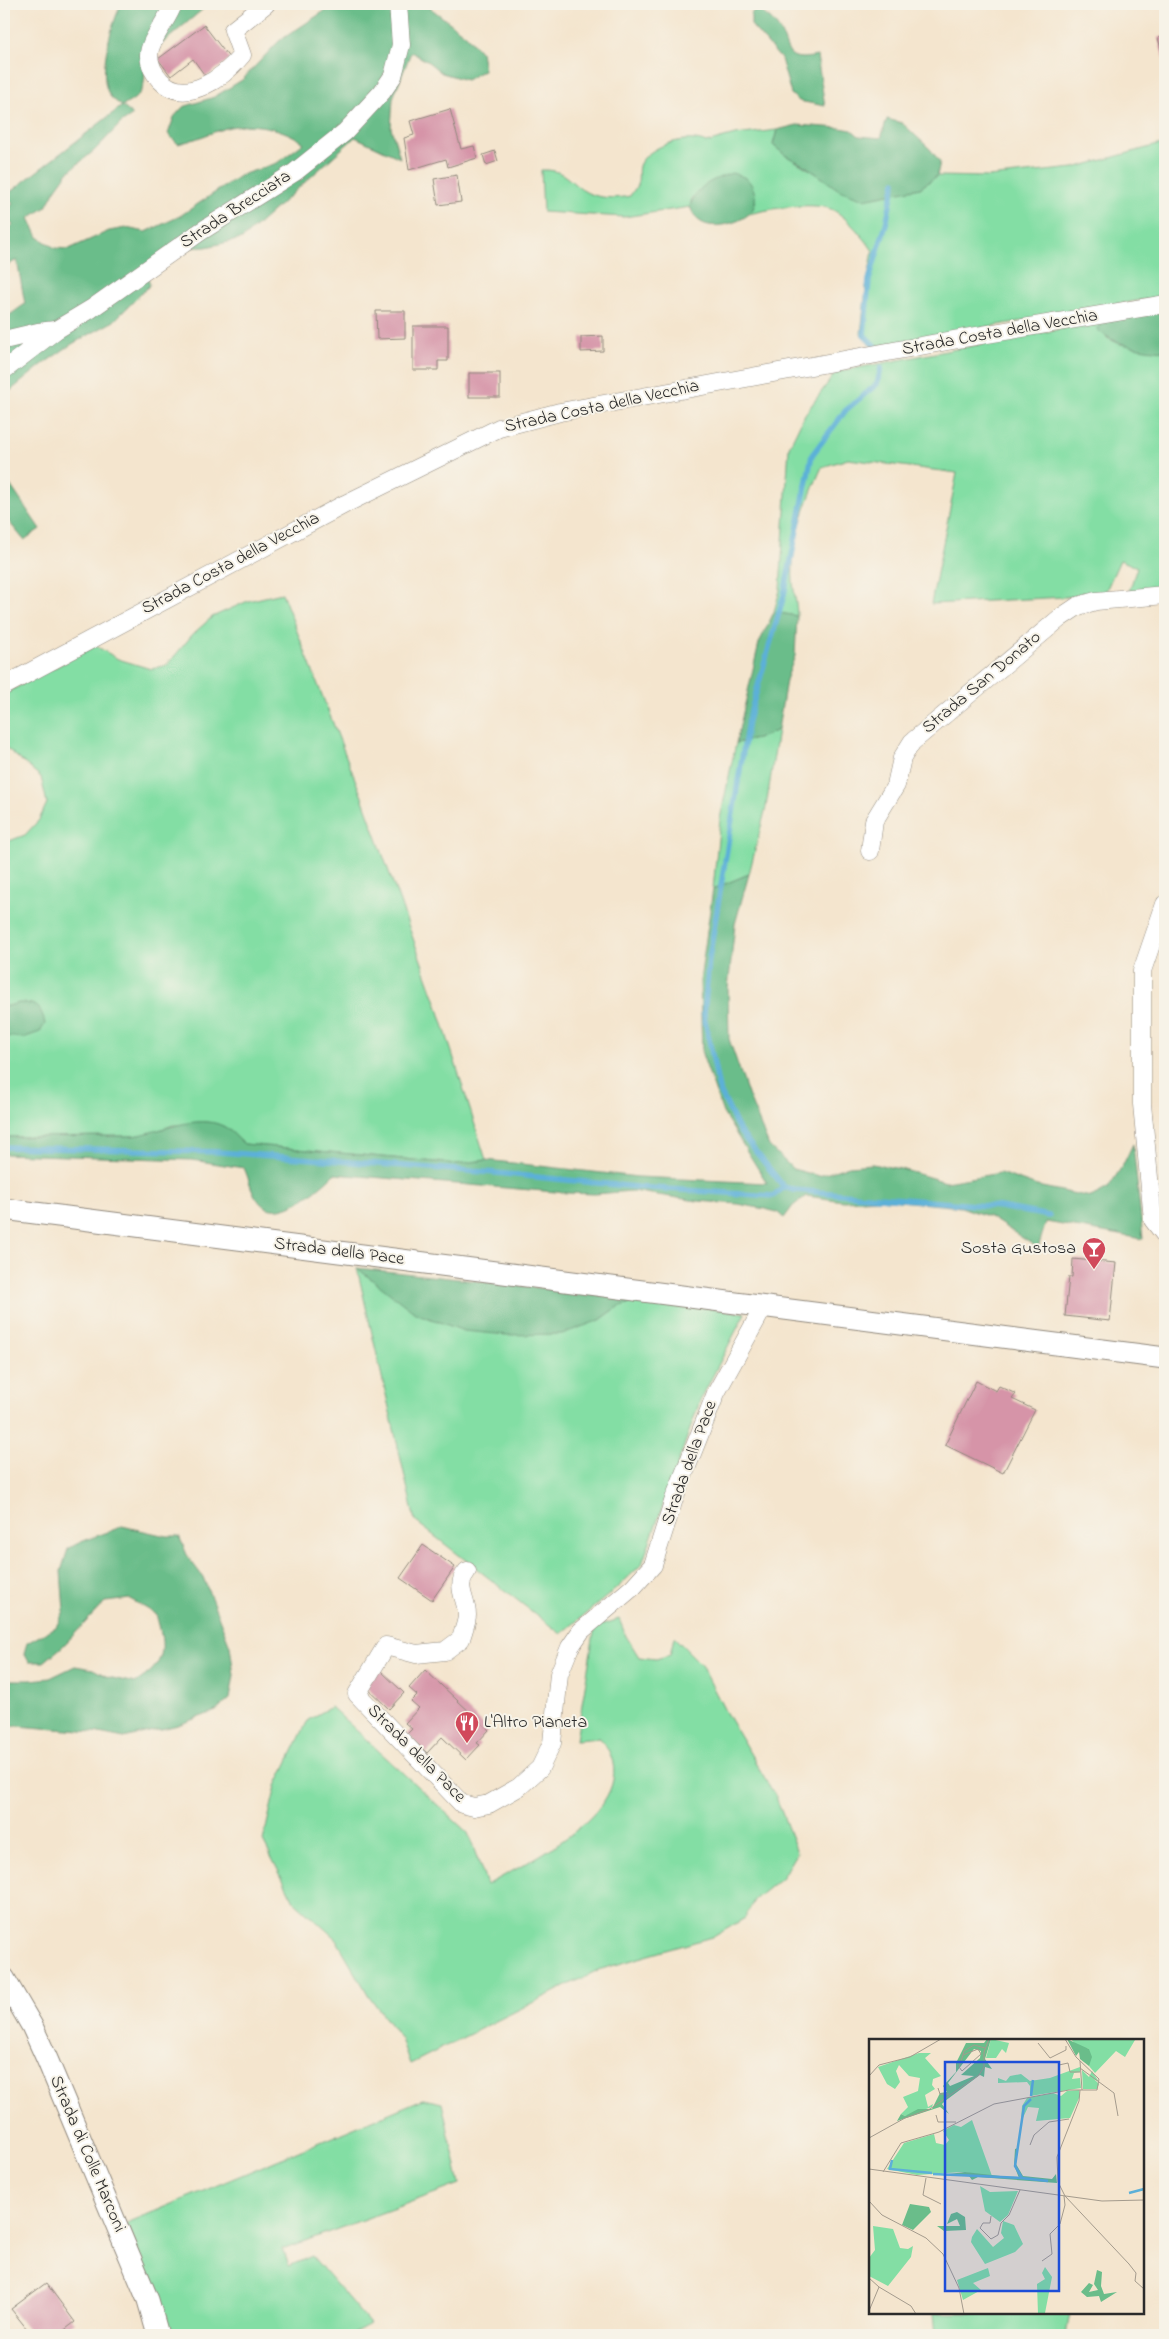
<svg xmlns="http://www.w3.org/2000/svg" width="1169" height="2339" viewBox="0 0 1169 2339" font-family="'Indie Flower',sans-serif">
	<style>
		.green { fill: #83dea4; stroke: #578468 }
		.forest { fill: #6abd8a; stroke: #4a745a }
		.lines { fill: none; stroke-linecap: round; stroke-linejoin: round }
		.stream { stroke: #5cb0d8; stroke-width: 5.5 }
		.building { fill: #d694a8 }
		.minor-casing { stroke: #90887c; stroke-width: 19 }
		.tertiary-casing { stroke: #90887c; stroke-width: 23 }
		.minor { stroke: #fff; stroke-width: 18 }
		.tertiary { stroke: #fff; stroke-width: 21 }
		.labels { text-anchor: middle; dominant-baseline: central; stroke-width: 4; stroke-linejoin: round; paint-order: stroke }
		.street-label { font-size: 18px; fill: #2b2b2b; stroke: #f7f3e8 }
		.poi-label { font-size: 18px; fill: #2b2b2b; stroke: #f7f3e8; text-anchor: end }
		.inset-river { fill: none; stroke: #5cb0d8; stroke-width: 2.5 }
		.inset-road { fill: none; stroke: #a49b8d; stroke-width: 1 }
		.view { fill: #1d4ed8; fill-opacity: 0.15; stroke: #1d4ed8; stroke-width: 2.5 }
		.inset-edge { fill: none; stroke: #2b2b2b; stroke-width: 2.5 }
	</style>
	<rect width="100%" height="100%" fill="#f7f3e8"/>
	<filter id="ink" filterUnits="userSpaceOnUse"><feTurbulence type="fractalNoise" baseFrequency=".02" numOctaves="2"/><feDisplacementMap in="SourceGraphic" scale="10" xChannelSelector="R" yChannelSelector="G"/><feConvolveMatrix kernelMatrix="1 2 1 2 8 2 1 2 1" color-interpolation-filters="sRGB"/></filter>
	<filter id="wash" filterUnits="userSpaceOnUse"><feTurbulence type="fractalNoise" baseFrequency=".0096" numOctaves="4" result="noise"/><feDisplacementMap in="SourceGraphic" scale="20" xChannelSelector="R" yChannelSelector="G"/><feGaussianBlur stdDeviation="1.12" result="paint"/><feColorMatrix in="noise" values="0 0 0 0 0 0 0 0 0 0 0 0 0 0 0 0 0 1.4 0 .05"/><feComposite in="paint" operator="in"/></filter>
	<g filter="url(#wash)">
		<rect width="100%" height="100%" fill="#f4e5ce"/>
		<!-- green -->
		<g class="green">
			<path d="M777,130L773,145L785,155L822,177L906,190L920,188L937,176L988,177L1074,168L1165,143V296L872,347L861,334L866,287L873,251C865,238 848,219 835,211C817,200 769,209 749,214L756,202L692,197L690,207L624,217L543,212L541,170C562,169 565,177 581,189C595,199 615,199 630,196C633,191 637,187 638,182C639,175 637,167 641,162C652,145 688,134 706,143L735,135Z"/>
			<path d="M1108,320L1107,338L1120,344L1165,351V588L1129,592L1137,567L1120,560L1104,595L931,604L957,473L848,459L822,467C807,500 790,544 793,582C794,594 797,604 797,616L774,612L780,590L789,447L805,414L836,372Z"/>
			<polygon points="282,593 362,797 436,1002 486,1160 457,1164 244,1144 223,1126 173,1125 149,1134 132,1136 4,1137 4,843 25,835 39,820 47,803 41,777 4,746 4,694 96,646 118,659 151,669 167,665 193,634 212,617 248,601"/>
			<polygon points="778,730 766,807 749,874 713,889 720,819 736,743 757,739"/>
			<polygon points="357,1268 385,1289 600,1320 618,1307 642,1299 745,1313 700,1401 642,1564 617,1588 561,1634 415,1521"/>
			<path d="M619,1619L626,1636L639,1657L656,1659L670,1655L674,1637L701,1664L725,1711L776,1797L797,1852L782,1877L754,1900L745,1918L715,1936L598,1970L410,2064L401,2039L369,1996L336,1939L294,1901L263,1841L276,1786L308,1720L331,1707L468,1833L487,1885C531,1860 655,1803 600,1738L576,1740L595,1627Z"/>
			<polygon points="423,2099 442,2103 460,2184 283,2249 289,2266 312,2256 370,2324 350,2335 165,2335 127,2223"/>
			<polygon points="934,2313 1070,2313 1066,2335 936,2335"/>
		</g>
		<!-- forest -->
		<g class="forest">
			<path d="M121,4H209L144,59C146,83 146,95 122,106L133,115L121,123L95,150L68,172L55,190L46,207L29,218L38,237L55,248L69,249L109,231L126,228L146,232L180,216L241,175L277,163L304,143C285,128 251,121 226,128C210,133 195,140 178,144L168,134L174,117L183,107L214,97L242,80L279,41L335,4H425L466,35L481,52L484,70L466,80L442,73L427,61L411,52L393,98L391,128L400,158L355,137L242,239L206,247L166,249L144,267L150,285L114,321L72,344L43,364L4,396V319L25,304L17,260L4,267V232L13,225L4,216V211L13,204L5,196L122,106C118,103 112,99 110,96C96,75 112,24 121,4Z"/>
			<path d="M756,8C763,13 772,19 777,26C791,46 781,64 817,56L825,106L799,101L791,94L781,59L751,25V14Z"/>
			<polygon points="887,119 902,123 930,149 940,162 937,176 920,188 864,199 839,190 807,167 785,155 773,145 777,130 797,125 840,128 852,130 859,136 881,138"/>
			<path d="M732,173C737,175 743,176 747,179C756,188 759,205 749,214C739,223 713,230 701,222C695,218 693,213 690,207C695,186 714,179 732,173Z"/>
			<path d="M1165,311V351C1141,349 1115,346 1097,329L1108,320Z"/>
			<polygon points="4,476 40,529 24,540 4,516"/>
			<polygon points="774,612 797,616 795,656 786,680 778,730 757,739 736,743 759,643"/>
			<path d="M749,874L735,924L728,988L729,1039L749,1097L769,1146L793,1169L819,1176L849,1166L872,1164L901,1169L946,1182L1000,1173L1037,1186L1091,1197L1108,1188L1123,1165L1133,1144L1143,1239L1046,1222L1038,1248L990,1217L961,1207L878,1199L844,1201L806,1196L793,1206L784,1218L777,1212L765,1209L738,1204L697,1201L632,1191L595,1194L568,1193L334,1174C320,1188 276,1227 258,1200C251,1192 249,1178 244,1168L192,1160L4,1154V1137L132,1136C158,1133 197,1113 223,1126C231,1130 238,1139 244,1144L457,1164L486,1160L638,1177L767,1183L723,1113L702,1054L700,981L713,889Z"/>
			<path d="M19,1003C37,1003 41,1006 45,1024L40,1032L23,1038L4,1036V1007Z"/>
			<polygon points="357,1268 642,1299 618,1307 600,1320 562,1334 507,1335 464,1331 415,1313"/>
			<path d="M122,1526L166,1536H179L188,1557L203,1577L230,1646L234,1675L230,1699L216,1711L178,1725L124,1738L94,1732L4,1725V1680H31L50,1678L75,1666L93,1669L108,1677L135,1683C167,1663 166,1649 156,1614L130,1599L105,1602L63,1646L44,1662H29L24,1653L27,1643L56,1627L64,1611L61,1571L68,1549C85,1538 104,1535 122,1526Z"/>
		</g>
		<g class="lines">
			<!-- stream -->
			<g class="stream">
				<polyline points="875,346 864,335 869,280 886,224 895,182"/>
				<polyline points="881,368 877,384 846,410 812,455 784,595 748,721 709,959 704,1015 719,1089 740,1132 784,1187 794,1190 1000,1207 1049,1216"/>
				<polyline points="4,1147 219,1152 496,1173 637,1187 773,1196 784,1187"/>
			</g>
		</g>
		<g id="blocks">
			<!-- building -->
			<g class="building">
				<polygon points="204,25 230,59 206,77 193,59 171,76 158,59"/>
				<polygon points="1165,36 1165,64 1158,38"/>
				<polygon points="450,109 461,149 474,146 477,158 448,167 446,159 409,170 404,138 414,135 410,121"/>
				<polygon points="495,151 498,161 486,165 483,155"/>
				<polygon points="457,175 461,202 438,205 434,179"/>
				<polygon points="376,311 405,311 405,338 377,339"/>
				<polygon points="413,326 448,326 448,361 438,361 438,370 413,370"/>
				<polygon points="603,336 603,351 581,352 581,337"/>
				<rect x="469" y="373" width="31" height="24"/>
				<polygon points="1073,1259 1116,1263 1110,1321 1065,1316 1069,1277 1072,1277"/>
				<polygon points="976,1381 996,1391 999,1386 1016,1394 1012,1399 1035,1410 1003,1473 945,1445"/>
				<polygon points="423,1545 455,1567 432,1600 400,1578"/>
				<polygon points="380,1670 404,1693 389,1709 364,1685"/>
				<polygon points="425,1670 489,1730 477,1743 480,1745 466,1760 442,1737 427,1753 407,1734 412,1729 405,1723 419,1708 411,1701 417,1695 409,1688"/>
				<polygon points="46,2283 75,2322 58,2335 40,2335 36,2330 31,2334 11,2309"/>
			</g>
		</g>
	</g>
	<g filter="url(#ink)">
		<use href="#blocks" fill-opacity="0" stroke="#90887c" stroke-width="1"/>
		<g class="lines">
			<!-- minor casing -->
			<g class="minor-casing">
				<g id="minor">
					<path d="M173,4C169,19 148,41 149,56C150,66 153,72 160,80C185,107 224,77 242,55L233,30L266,4"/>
					<polyline points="4,340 38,332 55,330"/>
					<polyline points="4,370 56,330 91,309 200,232 295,172 345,132 382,92 393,76 401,45 398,4"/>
					<polyline points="4,686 345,504 499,428 560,412 964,338 1165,304"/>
					<polyline points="870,851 874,821 896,785 902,758 912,742 1060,618 1078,606 1096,601 1165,595"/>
					<polyline points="1165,904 1142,971 1142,1104 1153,1220 1165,1235"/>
					<path d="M467,1571C454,1586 467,1599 467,1615C467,1622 463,1631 461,1639L445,1651L416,1654L386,1646L357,1694L462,1804L474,1807L489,1804L519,1787L540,1768L552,1743L559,1674L570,1647L581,1631L633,1587L653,1565L674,1499L716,1393L763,1308"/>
				</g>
			</g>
			<!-- tertiary casing -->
			<g class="tertiary-casing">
				<g id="tertiary">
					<polyline points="4,1209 1165,1358"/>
					<polyline points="4,1978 32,2026 47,2059 148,2300 158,2335"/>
				</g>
			</g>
			<!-- minor -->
			<use href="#minor" class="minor"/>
			<!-- tertiary -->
			<use href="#tertiary" class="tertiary"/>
		</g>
	</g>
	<!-- icons -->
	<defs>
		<g id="bar-pin" transform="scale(1.25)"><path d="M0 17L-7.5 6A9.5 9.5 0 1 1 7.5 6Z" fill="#d1495b" stroke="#f7f3e8"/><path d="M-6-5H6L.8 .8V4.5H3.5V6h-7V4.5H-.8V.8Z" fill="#fff"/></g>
		<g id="restaurant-pin" transform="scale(1.25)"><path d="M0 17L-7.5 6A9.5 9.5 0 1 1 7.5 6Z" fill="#d1495b" stroke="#f7f3e8"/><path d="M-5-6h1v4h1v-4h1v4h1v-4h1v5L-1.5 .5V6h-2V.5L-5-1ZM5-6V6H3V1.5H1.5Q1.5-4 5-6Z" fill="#fff"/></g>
	</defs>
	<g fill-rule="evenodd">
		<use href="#bar-pin" x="1094" y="1249"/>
		<use href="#restaurant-pin" x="467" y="1723"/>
	</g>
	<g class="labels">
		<!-- street labels -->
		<g class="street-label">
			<text transform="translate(236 210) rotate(-33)">Strada Brecciata</text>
			<text transform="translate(1000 333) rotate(-10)">Strada Costa della Vecchia</text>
			<text transform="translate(602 407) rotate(-12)">Strada Costa della Vecchia</text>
			<text transform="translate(231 564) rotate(-28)">Strada Costa della Vecchia</text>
			<text transform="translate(982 683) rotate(-40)">Strada San Donato</text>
			<text transform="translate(339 1252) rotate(7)">Strada della Pace</text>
			<text transform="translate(690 1463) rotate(-70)">Strada della Pace</text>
			<text transform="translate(416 1754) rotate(45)">Strada della Pace</text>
			<text transform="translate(87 2154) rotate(67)">Strada di Colle Marconi</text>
		</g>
		<!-- poi labels -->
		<g class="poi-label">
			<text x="1076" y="1249">Sosta Gustosa</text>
			<text x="484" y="1723" text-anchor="start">L'Altro Pianeta</text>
		</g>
	</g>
	<!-- overview -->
	<g transform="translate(869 2039)">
		<rect width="275" height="275" fill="#f4e5ce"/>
		<path d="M122,0L140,4L137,14L133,10L127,19H117ZM202,0H266V1L256,18L247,12L226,34L220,27V10L208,7ZM50,14H62L56,19L72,37L64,40L63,46L66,50L56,56L59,68L64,65L63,68L36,77L32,75L39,68L34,58L49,52L51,39L40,37L30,26L27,32L31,43L26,50L18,45L9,28ZM211,28V33L205,34L203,40L211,39L212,49L161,57V47L158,43L129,44V39L137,42L141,37L152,35L161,42L181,39ZM213,31L220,38L223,32L230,43L225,40L230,45L228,50H214ZM210,51L211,57L201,79L167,82L170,69L159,68L152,83L153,67L158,59L184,54L192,57L198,52ZM103,81L123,137L93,133L48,136L18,130L35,104L65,95L67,104L76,106L80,101L74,92L85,86L92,88ZM111,147L121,153L149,152L139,176L131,183L116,172ZM134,182L145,186L154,205L146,213L116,225L102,203L103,198L108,190L124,208L135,199L132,194ZM4,187L24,190L31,209L39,210L44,207L42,218L19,247L0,237V219L6,211ZM176,228L183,238L176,274L169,275L168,245L176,240L173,234ZM119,229L121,237L104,244L112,251L94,261L88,241Z" fill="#83dea4"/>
		<path d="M118,0H122L116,20L123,30L116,28L115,38L111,36L76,62L73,65L80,75L71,68L28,82L32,75L36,77L49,70H63L71,54L78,53L74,47L87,33V24L97,4H115ZM105,10L112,12L111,19L92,36L105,37L81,47L79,44ZM198,0L220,10L223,18L220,27L211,20L210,13L207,17ZM149,109L147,125L154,137L183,140L187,135L188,144L109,138L103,141L100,137L71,136L96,133L150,139L145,126L146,110ZM41,165L60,168L62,173L44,191L33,186ZM88,173L96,178L97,191L75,192L68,187H91L88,180L78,185L82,175ZM228,231L233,233L232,247L235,255L248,253L232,263L230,257L218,258L212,253L220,244L224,246L220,253L229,251L225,245Z" fill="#6abd8a" fill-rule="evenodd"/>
		<path class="inset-river" d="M162,57L164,41M162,60L155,67L146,127L153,139L179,142M23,121L21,130L63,134M64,135L153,139M260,154L275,150"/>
		<path class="inset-road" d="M169,4L181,19L197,11V7M94,16L90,28L93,32L112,15L109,10L94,16L95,12L105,6L116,9M211,22L213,51M190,26L199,24L201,33H211M211,29L245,54L249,77M0,37L10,26L41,18L72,0M69,49L71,55H80M211,51L210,62L188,118L189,143L196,157L260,225L267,234L266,242L275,250M67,76L69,83H87M0,99L36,79L61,70L110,36L115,28V13L120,0M161,106L165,96L180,83L200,80M0,130L233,162L275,161M14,133L32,104L70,93L125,65L200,51H228L230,40L207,18L196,0M57,139L54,156L72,165M0,162L13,176L57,199L74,215L90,249L95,275M122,177L121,184H114L111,189L122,200L129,196L132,184L140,176L151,151M173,222L183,215L181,195L191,185L196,166L195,157M0,239L10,248L0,272M10,248L42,267L47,275"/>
		<path class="view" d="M76,23H190V252H76Z"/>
		<rect width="275" height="275" class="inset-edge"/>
	</g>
	<!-- margin -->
	<rect width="1169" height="2339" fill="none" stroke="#f7f3e8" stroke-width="20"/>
</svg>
